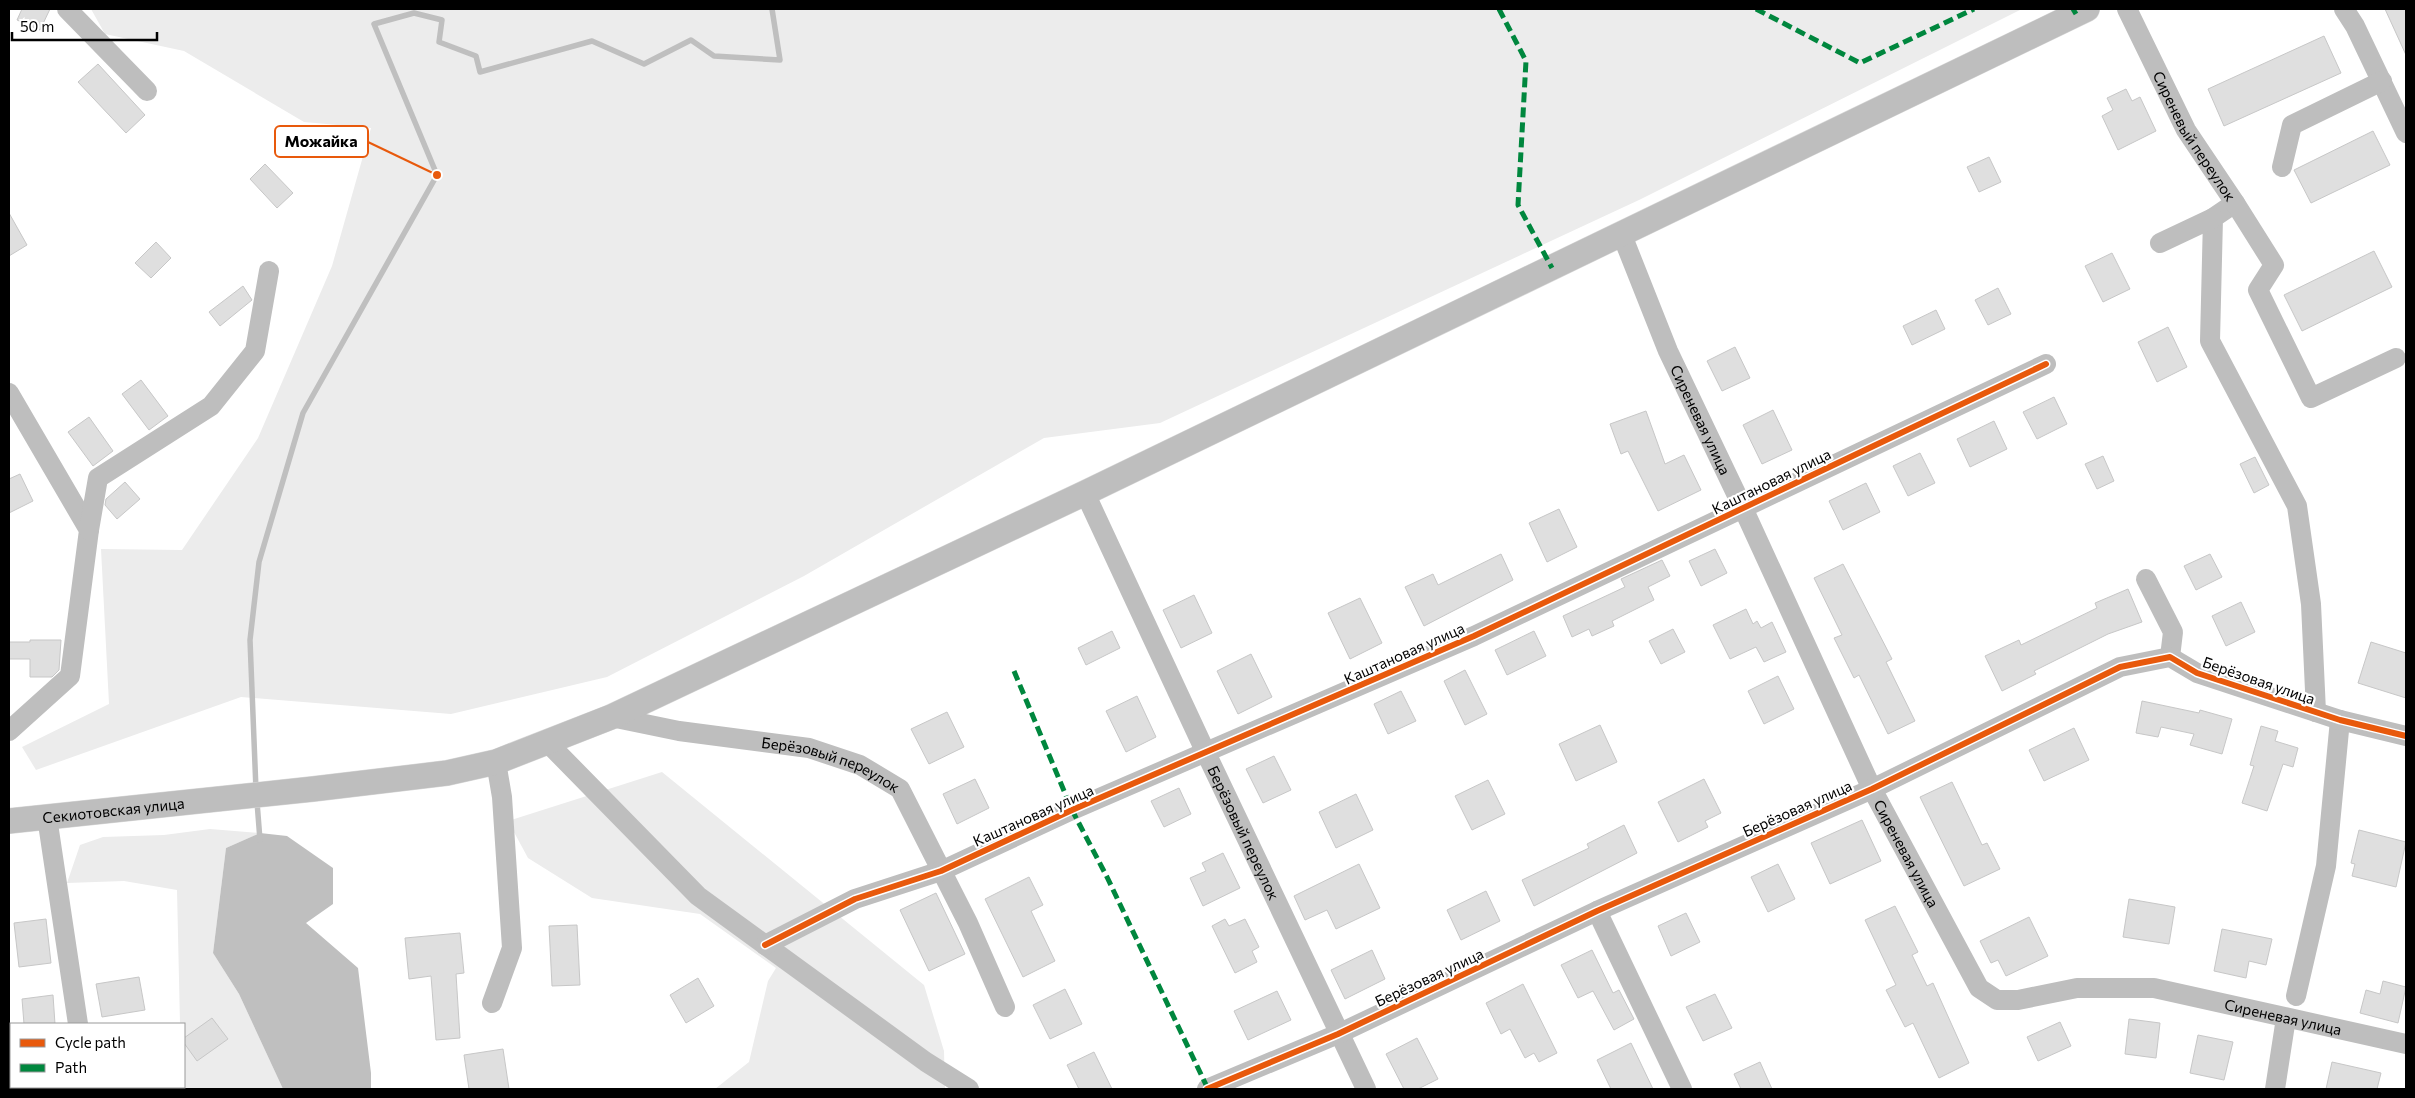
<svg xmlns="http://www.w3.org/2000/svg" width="2415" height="1098" viewBox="0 0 2415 1098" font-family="Commissioner,sans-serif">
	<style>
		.green { fill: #ececec }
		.water { fill: #bfbfbf }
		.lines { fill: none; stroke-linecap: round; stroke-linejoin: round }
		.stream { stroke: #bfbfbf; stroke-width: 5.5 }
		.building { fill: #dfdfdf; stroke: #c7c7c7 }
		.major-casing { stroke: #dbdbdb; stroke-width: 26 }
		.minor { stroke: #bebebe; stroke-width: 20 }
		.major { stroke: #bebebe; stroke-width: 25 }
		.quiet { stroke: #00873e; stroke-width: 5; stroke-dasharray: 10 5; stroke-linecap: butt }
		.cycleway-casing { stroke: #fff; stroke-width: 9 }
		.cycleway { stroke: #e8590c; stroke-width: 6 }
		.labels { text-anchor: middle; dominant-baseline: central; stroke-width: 4.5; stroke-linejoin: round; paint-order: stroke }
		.street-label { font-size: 15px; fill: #000; stroke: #fff }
		.leader { fill: none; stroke: #e8590c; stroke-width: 2 }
		.callout-dot { fill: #e8590c; stroke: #fff; stroke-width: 2 }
		.callout { fill: #fff; stroke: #e8590c; stroke-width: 2 }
		.callout-label { font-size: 16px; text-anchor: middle; font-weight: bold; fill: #000 }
	</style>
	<rect width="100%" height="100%" fill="#fff"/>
	<!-- green -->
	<g class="green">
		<polygon points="91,9 2022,9 1639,200 1160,423 1044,438 804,576 607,677 451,714 241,697 36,770 22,747 109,704 101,549 182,550 258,438 332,266 371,128 304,122 184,51 105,34"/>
		<polygon points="662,772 924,985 944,1051 945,1089 715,1089 749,1062 768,981 776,968 700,914 592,898 528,858 508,821"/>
		<polygon points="210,829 260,833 226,848 213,953 239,994 283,1089 108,1089 109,1087 184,1087 184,1024 180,1024 177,890 124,881 67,883 80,845 103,837 164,835"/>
	</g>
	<!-- water -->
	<polygon class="water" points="260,833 287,836 333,868 333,904 306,923 358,968 371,1073 371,1089 283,1089 239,994 213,953 226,848"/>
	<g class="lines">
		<!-- stream -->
		<g class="stream">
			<polyline points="256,790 250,640 259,562 303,413 437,175 374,24 414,13 442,20 439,42 476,56 480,72 592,41 644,64 691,40 714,56 780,60 772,9"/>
			<polyline points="257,802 260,840"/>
		</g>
	</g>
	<!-- building -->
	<g class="building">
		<polygon points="22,9 50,9 40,30 17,20"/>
		<polygon points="2385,9 2406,9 2406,55"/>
		<polygon points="2324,36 2341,73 2224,126 2208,89"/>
		<polygon points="98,64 145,115 126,133 78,82"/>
		<polygon points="2126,89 2132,101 2140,97 2156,131 2118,150 2102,116 2113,110 2107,98"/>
		<polygon points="2373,131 2390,165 2311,203 2294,170"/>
		<polygon points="1989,157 2001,182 1979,192 1967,167"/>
		<polygon points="265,164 293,193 277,208 250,179"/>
		<polygon points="9,213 27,245 9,256"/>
		<polygon points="156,242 171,258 151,278 135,263"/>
		<polygon points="2374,251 2392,287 2302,331 2284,295"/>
		<polygon points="2112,253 2130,289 2103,302 2085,266"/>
		<polygon points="243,286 252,300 220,326 209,312"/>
		<polygon points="1998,288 2011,314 1988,325 1975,300"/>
		<polygon points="1936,310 1945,329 1912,345 1903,326"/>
		<polygon points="2168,327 2187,367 2157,382 2138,342"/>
		<polygon points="1735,347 1750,378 1722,391 1707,361"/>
		<polygon points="141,380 168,416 149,430 122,394"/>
		<polygon points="2054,397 2067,424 2037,439 2023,412"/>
		<polygon points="1773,410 1792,450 1762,464 1743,425"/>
		<polygon points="1646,411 1665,464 1684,455 1701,490 1658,511 1628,451 1621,454 1610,424"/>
		<polygon points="89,417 113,451 93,466 68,432"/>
		<polygon points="1994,421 2007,449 1970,467 1957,439"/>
		<polygon points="1920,453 1935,483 1908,496 1893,466"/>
		<polygon points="2103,456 2114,481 2097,489 2085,464"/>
		<polygon points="2255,457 2269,485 2254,493 2240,464"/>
		<polygon points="20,474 33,501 9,513 9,479"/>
		<polygon points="125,482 140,499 117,519 105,505 106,499"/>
		<polygon points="1866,483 1880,512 1843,530 1829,501"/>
		<polygon points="1559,509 1577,547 1547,562 1529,523"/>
		<polygon points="1715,549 1727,573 1701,586 1689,561"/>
		<polygon points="1501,554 1513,580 1424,626 1405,587 1433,574 1438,585"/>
		<polygon points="2210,554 2222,577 2196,590 2184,566"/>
		<polygon points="1662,560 1670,576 1648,587 1654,600 1612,621 1614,626 1592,636 1589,629 1572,637 1563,616 1625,587 1621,579"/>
		<polygon points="1843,564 1892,659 1886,662 1915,721 1888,734 1859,675 1854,678 1834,638 1842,635 1814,578"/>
		<polygon points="2128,589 2142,622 2108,634 2034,671 2036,674 2002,691 1985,656 2019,640 2021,645 2097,608 2095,603"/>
		<polygon points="1194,595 1212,633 1181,648 1163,610"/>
		<polygon points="1360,598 1382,643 1350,659 1328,613"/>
		<polygon points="2241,602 2255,632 2226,646 2212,616"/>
		<polygon points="1746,609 1753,624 1757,621 1761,628 1772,622 1786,652 1764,662 1756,647 1730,659 1713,625"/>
		<polygon points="1673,629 1685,652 1661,664 1649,641"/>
		<polygon points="1112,631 1120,648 1086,665 1078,648"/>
		<polygon points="1534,631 1546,656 1507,675 1495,650"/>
		<polygon points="30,640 61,640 59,670 52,677 30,677 30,659 9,659 9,642 30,642"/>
		<polygon points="2371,642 2406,653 2406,698 2358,683"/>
		<polygon points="1251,654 1272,697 1238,714 1217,671"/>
		<polygon points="1465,670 1487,714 1465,725 1444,681"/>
		<polygon points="1778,676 1794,709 1764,724 1748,691"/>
		<polygon points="1401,691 1416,721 1388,734 1374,704"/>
		<polygon points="1137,696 1156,737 1126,752 1106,711"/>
		<polygon points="2142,701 2199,713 2200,710 2232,719 2222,754 2190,745 2194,734 2161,727 2158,737 2136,733"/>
		<polygon points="947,712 964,747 929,764 911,729"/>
		<polygon points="1600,725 1617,762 1576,781 1559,744"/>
		<polygon points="2261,726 2278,731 2275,741 2298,748 2293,767 2283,764 2267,811 2242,803 2254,766 2250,765"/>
		<polygon points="2074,728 2089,760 2044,781 2029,750"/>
		<polygon points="1274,756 1291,790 1263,803 1246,769"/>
		<polygon points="975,779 989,808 957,824 943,794"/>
		<polygon points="1704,779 1721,813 1705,821 1708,827 1678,842 1658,802"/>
		<polygon points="1488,780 1505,814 1472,830 1455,796"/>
		<polygon points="1952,782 1982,845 1987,843 2000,869 1964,886 1920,797"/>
		<polygon points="1179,788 1191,814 1164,827 1151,801"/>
		<polygon points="1356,794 1373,830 1336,848 1319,812"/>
		<polygon points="1862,820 1881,861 1830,884 1811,843"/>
		<polygon points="1624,825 1637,853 1534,906 1522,880 1589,848 1587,844"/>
		<polygon points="2359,830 2406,842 2396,887 2352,876 2355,864 2351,863"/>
		<polygon points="1223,853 1240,888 1203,906 1190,878 1206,871 1202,863"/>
		<polygon points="1359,864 1380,908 1336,929 1327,910 1305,920 1294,896"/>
		<polygon points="1778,864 1795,899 1768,912 1751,877"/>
		<polygon points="1029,877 1043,905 1031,911 1055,961 1023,977 985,899"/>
		<polygon points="1486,891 1500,921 1461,940 1447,910"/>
		<polygon points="936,893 965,954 929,971 900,910"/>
		<polygon points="2129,899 2175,907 2169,944 2123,937"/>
		<polygon points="1895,906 1918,952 1912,955 1927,986 1933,983 1969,1063 1939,1078 1913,1023 1905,1027 1886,990 1896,985 1865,920"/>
		<polygon points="1686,913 1700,942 1671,956 1658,926"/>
		<polygon points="2029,917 2048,956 2006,976 1998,960 1991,963 1980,941"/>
		<polygon points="46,919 51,963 19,967 14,923"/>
		<polygon points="1225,919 1229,926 1245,919 1259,947 1252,951 1257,962 1235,973 1212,926"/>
		<polygon points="577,925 580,985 552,986 549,926"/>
		<polygon points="2222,929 2272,939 2266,965 2249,961 2246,978 2214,971"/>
		<polygon points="460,933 464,973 456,974 460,1038 436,1040 431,976 409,979 405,938"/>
		<polygon points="1372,950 1385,979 1345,999 1331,970"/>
		<polygon points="1592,950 1613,993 1619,990 1634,1019 1614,1030 1593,991 1578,998 1561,965"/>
		<polygon points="139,977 145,1010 102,1017 96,984"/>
		<polygon points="698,978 714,1006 686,1023 670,995"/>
		<polygon points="2383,981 2406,987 2398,1023 2360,1013 2366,990 2380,994"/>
		<polygon points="1523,984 1557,1053 1539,1062 1534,1053 1525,1058 1510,1029 1501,1034 1486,1003"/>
		<polygon points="1065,989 1082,1024 1050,1039 1033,1005"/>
		<polygon points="1277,991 1291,1020 1248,1040 1234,1011"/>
		<polygon points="1715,994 1732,1028 1703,1041 1686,1007"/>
		<polygon points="53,995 55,1024 24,1024 22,999"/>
		<polygon points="212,1018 228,1039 197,1061 184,1043 184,1038"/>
		<polygon points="2129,1019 2160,1023 2156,1058 2125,1054"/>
		<polygon points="2060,1022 2071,1046 2038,1061 2027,1037"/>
		<polygon points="2198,1035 2233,1042 2224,1080 2190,1073"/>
		<polygon points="1417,1038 1438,1079 1418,1089 1404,1089 1386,1054"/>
		<polygon points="1631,1043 1653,1089 1611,1089 1597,1060"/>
		<polygon points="503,1049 509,1089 469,1089 464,1055"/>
		<polygon points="1094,1052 1112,1089 1079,1089 1067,1065"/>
		<polygon points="1760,1062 1772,1089 1741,1089 1734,1074"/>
		<polygon points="2332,1062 2381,1073 2377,1089 2326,1089"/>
	</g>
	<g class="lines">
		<!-- major casing -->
		<g class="major-casing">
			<g id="major">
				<path id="s5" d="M9,821L313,789L447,773L496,762L611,717L1085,493L2087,9"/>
			</g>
		</g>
		<!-- minor -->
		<g class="minor">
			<polyline points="67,9 147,91"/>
			<path id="s1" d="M2127,9L2186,130L2235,203L2213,218L2210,341L2297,506L2311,604L2316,712"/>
			<polyline points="2344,9 2355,26 2406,133"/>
			<polyline points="2282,167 2292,125 2382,81"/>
			<polyline points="2235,203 2274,265 2258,290 2311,398 2396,358"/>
			<path id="s2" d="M1622,235L1668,351L1743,508L1872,789L1979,988L1997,1000H2018L2077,988H2154L2406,1044"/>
			<polyline points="2160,243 2213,218"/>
			<polyline points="9,393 89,530 70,676 9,731"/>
			<path id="s3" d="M1085,493L1206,753L1366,1089"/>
			<polyline points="89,530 98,478 211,406 255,351 269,271"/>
			<polyline points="2146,579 2173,632 2170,657"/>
			<path id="s4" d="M611,717L679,731L809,748L860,765L900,789L968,923L1005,1007"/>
			<polyline points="548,743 698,896 926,1062 969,1089"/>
			<polyline points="47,817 78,1024"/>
			<polyline points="1597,911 1682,1089"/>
			<polyline points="765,945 855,899 941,871 1072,810 1474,636 2046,364"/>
			<polyline points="2296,996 2326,866 2340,720"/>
			<polyline points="492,1003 512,948 502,797 496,762"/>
			<polyline points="1207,1089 1338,1034 1597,911 1872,789 2120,667 2170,657 2197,673 2340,720 2406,736"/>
			<polyline points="2275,1089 2286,1018"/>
		</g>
		<!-- major -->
		<use href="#major" class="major"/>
		<!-- quiet -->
		<g class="quiet">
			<polyline points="1499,9 1526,61 1518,205 1552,268"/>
			<polyline points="1756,9 1860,63 1974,9"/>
			<polyline points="2073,9 2076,14"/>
			<polyline points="1014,671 1072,810 1107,877 1208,1089"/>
		</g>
		<!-- cycleway casing -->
		<g class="cycleway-casing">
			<g id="cycleway">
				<polyline points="765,945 855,899 941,871 1072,810 1474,636 2046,364"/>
				<polyline points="1207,1089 1338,1034 1597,911 1872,789 2120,667 2170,657 2197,673 2340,720 2406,736"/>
			</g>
		</g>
		<!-- cycleway -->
		<use href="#cycleway" class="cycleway"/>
	</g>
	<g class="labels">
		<!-- street labels -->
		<g class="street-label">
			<text stroke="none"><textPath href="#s1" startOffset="144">Сиреневый переулок</textPath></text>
			<text stroke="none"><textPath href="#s2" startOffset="201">Сиреневая улица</textPath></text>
			<text transform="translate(1771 481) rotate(-26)">Каштановая улица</text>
			<text transform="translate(1404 653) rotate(-24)">Каштановая улица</text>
			<text transform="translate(2259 680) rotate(19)">Берёзовая улица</text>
			<text stroke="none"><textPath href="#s4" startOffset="226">Берёзовый переулок</textPath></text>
			<text transform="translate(1797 808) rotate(-24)">Берёзовая улица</text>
			<text stroke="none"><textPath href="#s5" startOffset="105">Секиотовская улица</textPath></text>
			<text transform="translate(1033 815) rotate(-24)">Каштановая улица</text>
			<text stroke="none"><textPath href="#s3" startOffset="375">Берёзовый переулок</textPath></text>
			<text stroke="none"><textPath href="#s2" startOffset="681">Сиреневая улица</textPath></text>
			<text transform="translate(1429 977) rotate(-25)">Берёзовая улица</text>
			<text stroke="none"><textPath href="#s2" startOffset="1146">Сиреневая улица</textPath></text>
		</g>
	</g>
	<!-- callouts -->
	<path class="leader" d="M437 175L368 142"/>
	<circle class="callout-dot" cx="437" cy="175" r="5"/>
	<rect class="callout" x="275" y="126" width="93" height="31" rx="5"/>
	<g class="callout-label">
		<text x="321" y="147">Можайка</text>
	</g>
	<!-- border -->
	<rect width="2415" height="1098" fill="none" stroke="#000000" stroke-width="20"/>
	<!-- legend -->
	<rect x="10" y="1023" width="175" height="65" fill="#ffffff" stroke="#999999"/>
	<rect x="20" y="1039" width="25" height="8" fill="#e8590c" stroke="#999999"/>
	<text x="55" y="1048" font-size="15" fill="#000000">Cycle path</text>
	<rect x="20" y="1064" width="25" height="8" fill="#00873e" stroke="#999999"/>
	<text x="55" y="1073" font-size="15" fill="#000000">Path</text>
	<!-- scale -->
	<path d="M12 32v8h145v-8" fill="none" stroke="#000000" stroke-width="2.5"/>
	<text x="20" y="32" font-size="15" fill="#000000" stroke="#ffffff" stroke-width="4" paint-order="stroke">50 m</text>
</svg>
